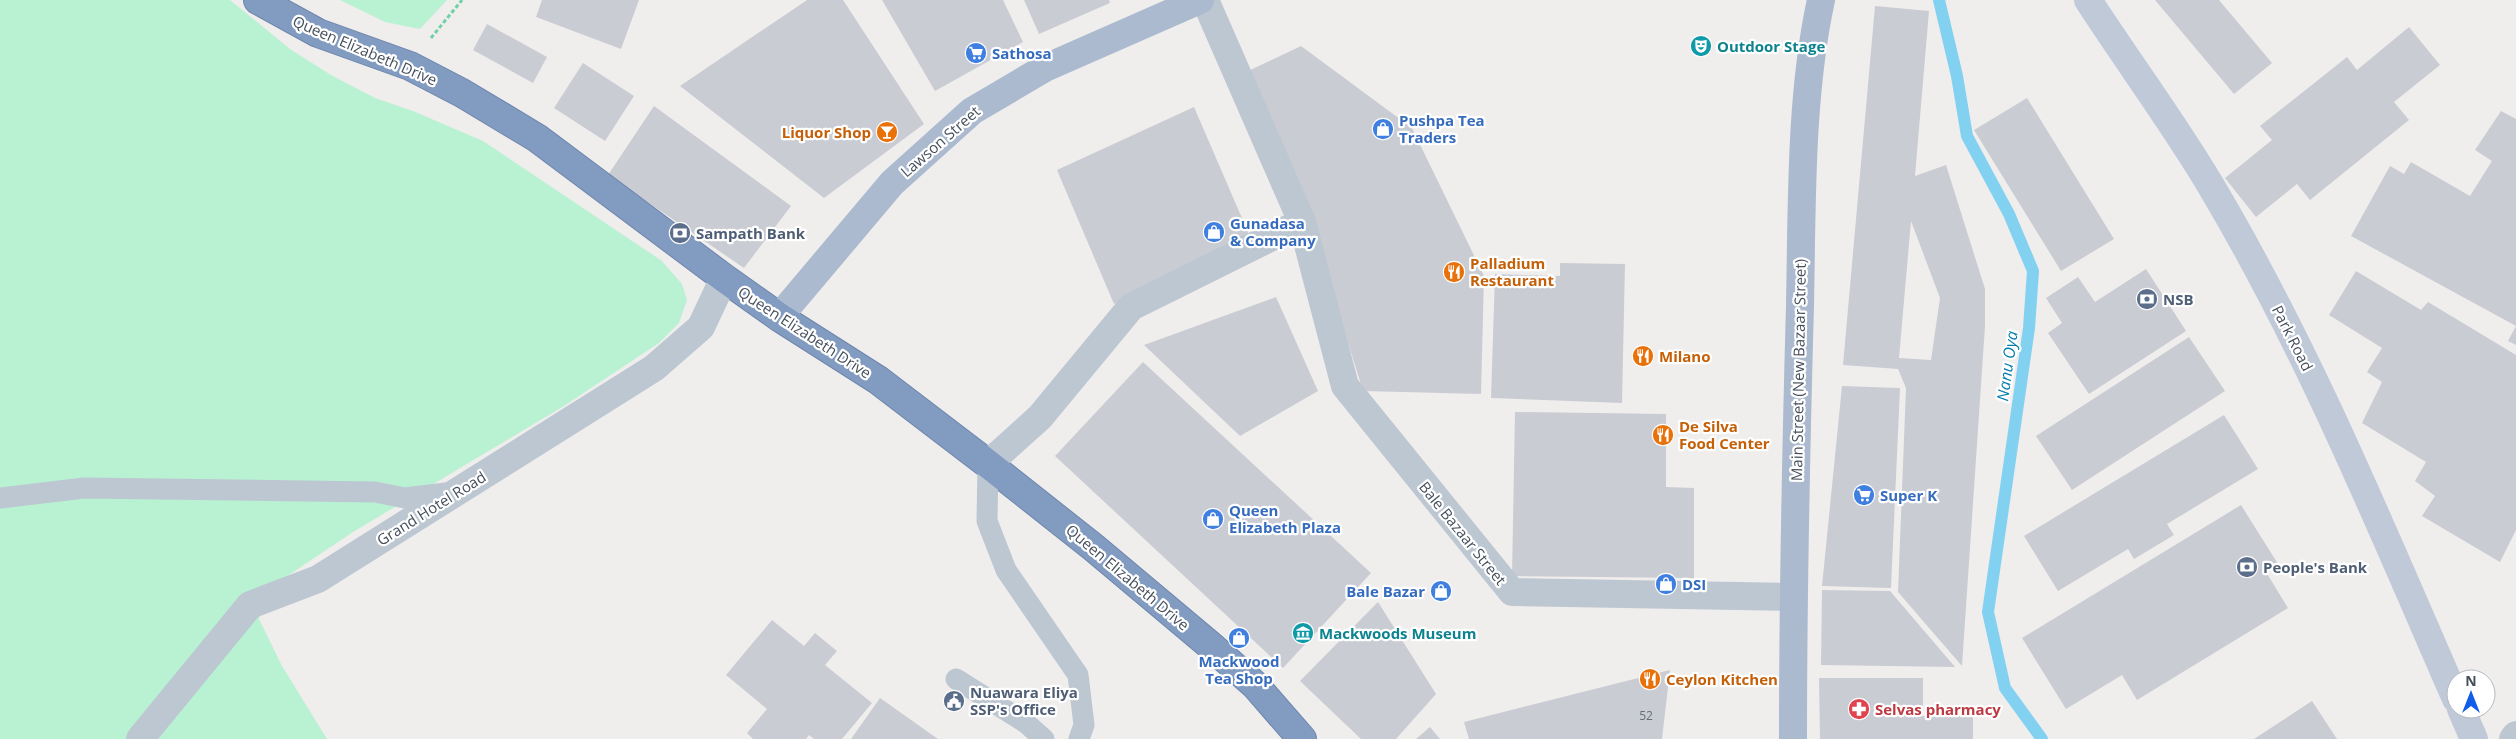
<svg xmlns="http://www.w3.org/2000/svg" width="2516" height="739" viewBox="0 0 2516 739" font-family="'Open Sans',sans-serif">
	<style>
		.green { fill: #b9f1d3 }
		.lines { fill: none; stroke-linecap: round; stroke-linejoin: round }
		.stream { stroke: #83d1f0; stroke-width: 12 }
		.building { fill: #caccd3; fill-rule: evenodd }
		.highway-casing { stroke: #6d86ab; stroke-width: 30 }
		.path { stroke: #6fd1a8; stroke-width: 3; stroke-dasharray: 4 2.5; stroke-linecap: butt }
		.lane { stroke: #bdc7d1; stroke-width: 21 }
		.street { stroke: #bdc7d1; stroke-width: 28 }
		.secondary { stroke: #bfc9d8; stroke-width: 28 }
		.primary { stroke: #abbace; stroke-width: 28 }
		.highway { stroke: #829bc0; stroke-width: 28 }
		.labels { text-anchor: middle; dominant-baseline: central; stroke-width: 4.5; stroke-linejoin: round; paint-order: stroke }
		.number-label { font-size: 12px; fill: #666e7a }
		.culture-label { font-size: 15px; font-weight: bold; fill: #0d838f; stroke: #fff; text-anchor: start }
		.street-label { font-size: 15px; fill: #454f5c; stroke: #fff }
		.shop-label { font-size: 15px; font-weight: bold; fill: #366cbe; stroke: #fff; text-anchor: start }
		.food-label { font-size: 15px; font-weight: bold; fill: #c56008; stroke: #fff; text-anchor: start }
		.service-label { font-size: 15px; font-weight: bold; fill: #4e5e75; stroke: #fff; text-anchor: start }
		.health-label { font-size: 15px; font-weight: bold; fill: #be3a42; stroke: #fff; text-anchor: start }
		.water-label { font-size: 16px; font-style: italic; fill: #057eaf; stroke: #fff }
	</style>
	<rect width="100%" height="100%" fill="#f0eded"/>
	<!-- green -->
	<g class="green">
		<polygon points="0,0 230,0 290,49 331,75 375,98 413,111 483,141 662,261 682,284 687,300 679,323 659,343 564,406 353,532 271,587 259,619 282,666 327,739 0,739"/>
		<polygon points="340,0 447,0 420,29 385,22"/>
	</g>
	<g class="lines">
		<!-- stream -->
		<polyline class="stream" points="1939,0 1957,76 1967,136 2009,214 2033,271 2029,328 1988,612 2005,688 2042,739"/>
	</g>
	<!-- building -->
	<g class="building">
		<polygon points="542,0 639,0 621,49 536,17"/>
		<polygon points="807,0 843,0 924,124 824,198 680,86"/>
		<polygon points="882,0 1003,0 1023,42 935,91"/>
		<polygon points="1024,0 1109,0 1110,3 1039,34"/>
		<polygon points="2155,0 2219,0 2272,63 2234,94"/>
		<path d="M1875,6L1929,11L1915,176L1946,165L1985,289V326L1962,666L1898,592L1906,388L1898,369L1843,365ZM1911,221L1940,298L1931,360L1899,358Z"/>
		<polygon points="487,24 547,57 533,83 473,50"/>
		<polygon points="2409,27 2440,65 2394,102 2409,120 2310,200 2297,184 2256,217 2225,178 2272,140 2260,126 2347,57 2357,70"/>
		<polygon points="1301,46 1412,128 1484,276 1481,394 1363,391 1314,233 1246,72"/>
		<polygon points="583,63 634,96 605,141 554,108"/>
		<polygon points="2027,98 2114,239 2061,271 1974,130"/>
		<polygon points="654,106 791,206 744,268 608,175"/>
		<polygon points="1194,107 1251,239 1114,304 1057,170"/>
		<polygon points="2501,111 2516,119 2516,326 2351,236 2390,166 2404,174 2411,162 2470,196 2492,161 2475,150"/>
		<polygon points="1560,263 1625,264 1622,403 1491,398 1495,274 1560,276"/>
		<polygon points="2146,269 2186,331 2089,394 2048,333 2062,323 2046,298 2078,277 2095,302"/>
		<polygon points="2356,271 2421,310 2428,302 2516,355 2516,530 2500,562 2422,516 2435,496 2415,481 2426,462 2362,423 2382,382 2367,372 2382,348 2329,315"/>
		<polygon points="1276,297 1318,391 1240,436 1144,345"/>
		<polygon points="2516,326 2516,345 2508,341"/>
		<polygon points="2189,337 2225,391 2072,490 2036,436"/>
		<polygon points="1143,362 1371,573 1283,668 1055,456"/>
		<polygon points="1842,386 1900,388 1891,588 1822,586"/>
		<polygon points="1515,412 1666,414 1666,487 1694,488 1694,578 1512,576"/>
		<polygon points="2224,415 2258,469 2167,524 2174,535 2134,559 2128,549 2058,591 2024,536"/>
		<polygon points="2241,505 2278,564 2266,572 2288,608 2137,700 2122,675 2066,709 2022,638"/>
		<polygon points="1822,590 1890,591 1955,667 1821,665"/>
		<polygon points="1378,602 1436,694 1396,739 1361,739 1300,681"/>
		<polygon points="772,620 804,646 815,633 837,651 825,665 872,703 842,739 814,739 809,735 806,739 753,739 747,733 767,709 726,675"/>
		<polygon points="1670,670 1662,739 1469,739 1464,722"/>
		<polygon points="1819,678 1923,678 1923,716 1973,716 1973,739 1820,739"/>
		<polygon points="880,698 938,739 851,739"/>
		<polygon points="2312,701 2337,739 2254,739"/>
		<polygon points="1430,727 1440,739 1416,739"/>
	</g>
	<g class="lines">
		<!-- highway casing -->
		<g class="highway-casing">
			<polyline id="highway" points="258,0 318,33 410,66 462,93 537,138 724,278 779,317 878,380 988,464 1093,547 1211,646 1255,685 1302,739"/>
		</g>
		<!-- path -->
		<polyline class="path" points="431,38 462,0"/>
		<!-- lane -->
		<g class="lane">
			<polyline points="988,464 987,521 1006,570 1078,675 1084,725 1079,739"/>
			<polyline points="0,498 84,488 375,492 405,498 454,492"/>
			<polyline points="956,679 1026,723 1044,739"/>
		</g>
		<!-- street -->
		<g class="street">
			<polyline points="1302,222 1345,386 1512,592 1793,597"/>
			<polyline points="988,464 1040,417 1131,307 1302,222 1205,0"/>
			<polyline points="140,739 250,605 318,579 654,368 701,327 724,278"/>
			<polyline points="2513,739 2516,735"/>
		</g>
		<!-- secondary -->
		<g class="secondary">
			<path d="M2088,0C2128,62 2173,122 2211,186C2308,349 2380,525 2456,699"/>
			<polyline points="2461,709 2474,739"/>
		</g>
		<!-- primary -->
		<g class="primary">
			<polyline points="779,317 892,183 972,111 1045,68 1200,0"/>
			<path d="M1793,739C1793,594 1796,450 1800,305C1802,206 1800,96 1821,0"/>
		</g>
		<!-- highway -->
		<use href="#highway" class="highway"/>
	</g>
	<!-- icons -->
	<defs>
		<g id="theatre-disc" transform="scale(1.125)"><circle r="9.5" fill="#0f9aa8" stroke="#fff"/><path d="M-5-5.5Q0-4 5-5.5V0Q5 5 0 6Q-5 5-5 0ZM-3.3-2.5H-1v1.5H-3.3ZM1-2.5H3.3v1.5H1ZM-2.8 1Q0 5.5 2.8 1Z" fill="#fff"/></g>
		<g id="supermarket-disc" transform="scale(1.125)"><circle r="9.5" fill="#3f7fe0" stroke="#fff"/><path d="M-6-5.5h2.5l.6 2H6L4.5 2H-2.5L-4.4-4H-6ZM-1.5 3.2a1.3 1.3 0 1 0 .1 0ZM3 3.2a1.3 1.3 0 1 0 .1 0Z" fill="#fff"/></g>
		<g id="shop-disc" transform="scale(1.125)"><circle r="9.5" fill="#3f7fe0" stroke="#fff"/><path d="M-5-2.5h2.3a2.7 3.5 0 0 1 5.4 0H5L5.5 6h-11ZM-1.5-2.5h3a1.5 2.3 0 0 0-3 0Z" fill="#fff"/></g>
		<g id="bar-disc" transform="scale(1.125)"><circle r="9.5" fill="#e8710a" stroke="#fff"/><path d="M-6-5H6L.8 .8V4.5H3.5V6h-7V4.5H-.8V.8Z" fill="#fff"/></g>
		<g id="bank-disc" transform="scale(1.125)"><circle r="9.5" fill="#5c6f8a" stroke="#fff"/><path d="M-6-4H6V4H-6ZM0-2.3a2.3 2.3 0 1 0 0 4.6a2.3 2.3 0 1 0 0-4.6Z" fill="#fff"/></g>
		<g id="restaurant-disc" transform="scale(1.125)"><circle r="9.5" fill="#e8710a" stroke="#fff"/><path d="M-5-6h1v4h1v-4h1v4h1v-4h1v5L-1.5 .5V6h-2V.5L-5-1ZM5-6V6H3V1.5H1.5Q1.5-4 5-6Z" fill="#fff"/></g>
		<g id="museum-disc" transform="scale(1.125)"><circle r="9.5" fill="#0f9aa8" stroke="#fff"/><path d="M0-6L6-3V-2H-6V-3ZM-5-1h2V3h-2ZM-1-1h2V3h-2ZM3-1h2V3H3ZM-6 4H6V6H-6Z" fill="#fff"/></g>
		<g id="civic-disc" transform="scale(1.125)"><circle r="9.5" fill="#5c6f8a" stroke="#fff"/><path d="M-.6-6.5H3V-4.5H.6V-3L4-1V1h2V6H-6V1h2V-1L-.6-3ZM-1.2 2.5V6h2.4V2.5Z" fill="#fff"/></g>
		<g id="pharmacy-disc" transform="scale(1.125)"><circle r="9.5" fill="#e0444e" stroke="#fff"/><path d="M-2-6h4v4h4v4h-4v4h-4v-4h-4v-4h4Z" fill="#fff"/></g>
	</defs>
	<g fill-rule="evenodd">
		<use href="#theatre-disc" x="1701" y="46"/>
		<use href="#supermarket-disc" x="976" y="53"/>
		<use href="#shop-disc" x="1383" y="129"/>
		<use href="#bar-disc" x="887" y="132"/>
		<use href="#shop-disc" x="1214" y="232"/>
		<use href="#bank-disc" x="680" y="233"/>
		<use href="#restaurant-disc" x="1454" y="272"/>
		<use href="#bank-disc" x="2147" y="299"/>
		<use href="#restaurant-disc" x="1643" y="356"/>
		<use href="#restaurant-disc" x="1663" y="435"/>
		<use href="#supermarket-disc" x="1864" y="495"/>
		<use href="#shop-disc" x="1213" y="519"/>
		<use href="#bank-disc" x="2247" y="567"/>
		<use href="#shop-disc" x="1666" y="584"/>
		<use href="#shop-disc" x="1441" y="591"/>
		<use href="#museum-disc" x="1303" y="633"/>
		<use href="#shop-disc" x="1239" y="638"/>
		<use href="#restaurant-disc" x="1650" y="679"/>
		<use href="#civic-disc" x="954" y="701"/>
		<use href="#pharmacy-disc" x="1859" y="709"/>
	</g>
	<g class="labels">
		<!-- number labels -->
		<g class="number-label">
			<text x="1646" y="715">52</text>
		</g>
		<!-- culture labels -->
		<g class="culture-label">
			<text x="1717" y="46">Outdoor Stage</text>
			<text x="1319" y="633">Mackwoods Museum</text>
		</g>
		<!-- street labels -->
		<g class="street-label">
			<text transform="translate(365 50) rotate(23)">Queen Elizabeth Drive</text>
			<text transform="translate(940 141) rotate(-41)">Lawson Street</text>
			<text transform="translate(805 332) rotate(33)">Queen Elizabeth Drive</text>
			<text transform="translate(2293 338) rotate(63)">Park Road</text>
			<text transform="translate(1798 370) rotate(-89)">Main Street (New Bazaar Street)</text>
			<text transform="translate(431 508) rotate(-32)">Grand Hotel Road</text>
			<text transform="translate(1463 533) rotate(51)">Bale Bazaar Street</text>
			<text transform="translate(1128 577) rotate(40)">Queen Elizabeth Drive</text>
		</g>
		<!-- shop labels -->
		<g class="shop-label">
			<text x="992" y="53">Sathosa</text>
			<text x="1399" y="120">Pushpa Tea<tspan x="1399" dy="17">Traders</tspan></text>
			<text x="1230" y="223">Gunadasa<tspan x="1230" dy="17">&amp; Company</tspan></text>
			<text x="1880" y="495">Super K</text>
			<text x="1229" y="510">Queen<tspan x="1229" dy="17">Elizabeth Plaza</tspan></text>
			<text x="1682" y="584">DSI</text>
			<text x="1425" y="591" text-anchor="end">Bale Bazar</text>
			<text x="1239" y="661" text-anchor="middle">Mackwood<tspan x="1239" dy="17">Tea Shop</tspan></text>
		</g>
		<!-- food labels -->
		<g class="food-label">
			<text x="871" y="132" text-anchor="end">Liquor Shop</text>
			<text x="1470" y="263">Palladium<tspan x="1470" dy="17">Restaurant</tspan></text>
			<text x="1659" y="356">Milano</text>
			<text x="1679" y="426">De Silva<tspan x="1679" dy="17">Food Center</tspan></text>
			<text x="1666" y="679">Ceylon Kitchen</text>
		</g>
		<!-- service labels -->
		<g class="service-label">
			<text x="696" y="233">Sampath Bank</text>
			<text x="2163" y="299">NSB</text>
			<text x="2263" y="567">People's Bank</text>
			<text x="970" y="692">Nuawara Eliya<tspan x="970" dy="17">SSP's Office</tspan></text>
		</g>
		<!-- health labels -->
		<g class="health-label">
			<text x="1875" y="709">Selvas pharmacy</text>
		</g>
		<!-- water labels -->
		<g class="water-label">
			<text transform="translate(2007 366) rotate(-82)">Nanu Oya</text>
		</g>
	</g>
	<!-- north arrow -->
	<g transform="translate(2471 694)"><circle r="24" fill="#ffffff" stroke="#b5b9be"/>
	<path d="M0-4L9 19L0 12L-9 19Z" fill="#0f5de9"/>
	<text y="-8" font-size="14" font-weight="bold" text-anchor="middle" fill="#454f5c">N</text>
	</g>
</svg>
